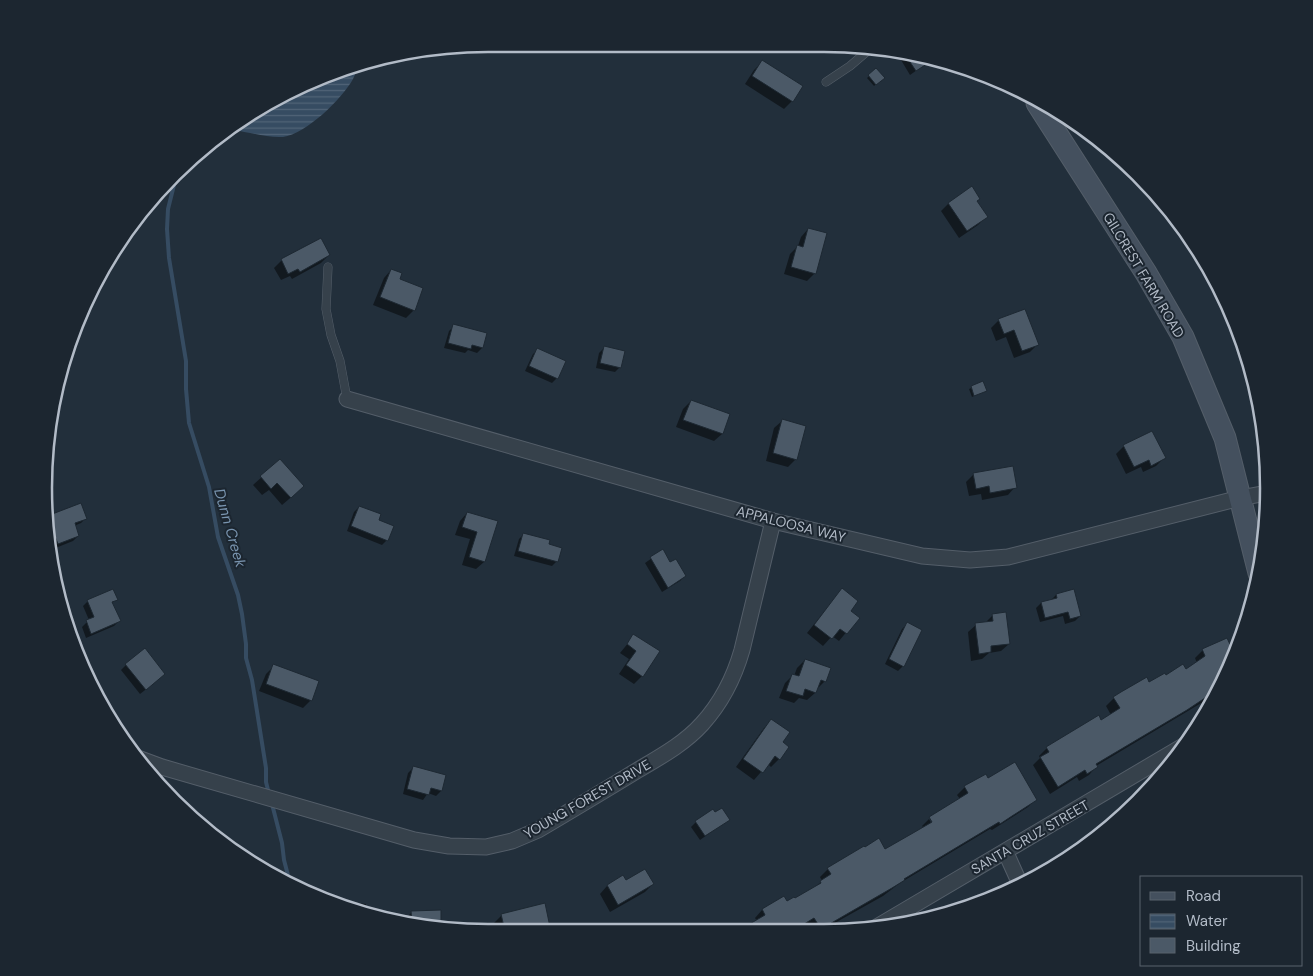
<svg xmlns="http://www.w3.org/2000/svg" width="1313" height="976" viewBox="0 0 1313 976" font-family="'DM Sans',sans-serif">
	<style>
		.water { fill: url(#water-rules) }
		.shadow { fill: #0007 }
		.lines { fill: none; stroke-linecap: round; stroke-linejoin: round }
		.stream { stroke: #364c62; stroke-width: 4 }
		.building { fill: #4b5967; stroke: #1d2832 }
		.service-casing { stroke: #545e69; stroke-width: 9 }
		.minor-casing { stroke: #545e69; stroke-width: 17 }
		.secondary-casing { stroke: #545e69; stroke-width: 23 }
		.service { stroke: #36414b; stroke-width: 8 }
		.minor { stroke: #36414b; stroke-width: 15 }
		.secondary { stroke: #44505e; stroke-width: 21 }
		.labels { text-anchor: middle; dominant-baseline: central; stroke-width: 4; stroke-linejoin: round; paint-order: stroke }
		.street-label { font-size: 14px; fill: #b2bbc7; stroke: #1c2630 }
		.water-label { font-size: 15px; font-style: italic; fill: #7994af; stroke: #1c2630 }
		.rim { fill: none; stroke: #b2bbc7; stroke-width: 2.5 }
	</style>
	<defs>
		<pattern id="water-rules" width="6" height="5" patternUnits="userSpaceOnUse" patternTransform="scale(1.25)"><rect width="6" height="5" fill="#364c62"/><path d="M0 2.5h6" fill="none" stroke="#516477"/></pattern>
	</defs>
	<rect width="100%" height="100%" fill="#222f3b"/>
	<!-- water -->
	<path class="water" d="M358,65C357,70 355,75 353,79C342,99 306,134 283,137C267,138 249,132 233,130L266,103Z"/>
	<!-- shadow -->
	<g class="shadow">
		<polygon points="908,54 934,58 910,75 901,60"/>
		<polygon points="762,62 792,101 784,109 745,84 754,70"/>
		<polygon points="876,70 883,78 874,86 867,78"/>
		<polygon points="979,199 976,202 986,217 978,225 959,238 941,211 948,204"/>
		<polygon points="808,229 815,273 807,281 784,274 790,254 798,246 801,237"/>
		<polygon points="329,255 321,263 292,279 290,276 281,280 274,268 282,260"/>
		<polygon points="391,270 414,310 406,318 373,305 384,278"/>
		<polygon points="999,320 1038,344 1030,352 1014,358 1006,337 996,341 991,328"/>
		<polygon points="454,326 482,348 477,353 468,350 465,353 444,348 449,331"/>
		<polygon points="1239,333 1243,343 1237,335"/>
		<polygon points="604,348 620,367 615,372 596,368 599,353"/>
		<polygon points="538,350 564,362 557,378 552,383 525,371 533,354"/>
		<polygon points="982,383 985,391 972,397 969,389"/>
		<polygon points="691,401 728,415 722,434 714,441 676,427 683,409"/>
		<polygon points="782,421 796,459 788,467 766,461 774,428"/>
		<polygon points="1124,446 1164,458 1156,466 1143,472 1141,467 1126,474 1116,454"/>
		<polygon points="280,461 295,494 282,505 269,490 262,495 253,485"/>
		<polygon points="974,474 1015,487 1008,495 982,500 981,494 969,496 966,482"/>
		<polygon points="359,507 377,521 387,540 382,545 347,531 354,512"/>
		<polygon points="467,513 496,521 484,562 476,569 462,565 470,539 455,535 460,521"/>
		<polygon points="48,517 86,518 81,523 74,526 78,536 73,541 53,549 45,520"/>
		<polygon points="524,534 547,545 557,561 552,566 514,556 519,539"/>
		<polygon points="662,551 670,564 685,576 680,581 662,592 645,563"/>
		<polygon points="1056,595 1080,616 1075,621 1065,624 1063,616 1040,622 1036,608 1041,603 1051,600"/>
		<polygon points="835,598 858,618 839,641 832,636 823,646 807,633"/>
		<polygon points="116,599 112,603 119,621 114,626 86,638 82,627 89,620 83,606 88,601"/>
		<polygon points="993,615 1009,644 1001,651 989,653 982,659 971,661 968,632 976,625 985,623"/>
		<polygon points="907,624 903,666 898,671 885,664 902,629"/>
		<polygon points="634,636 642,676 634,684 619,674 629,659 620,653"/>
		<polygon points="1203,650 1234,657 1218,693 1096,766 1096,767 1089,775 1079,781 1077,777 1050,794 1033,765 1040,758 1039,756 1047,748 1065,736 1101,721 1111,715 1106,706 1114,698 1146,679 1149,683 1186,670 1197,663 1195,658"/>
		<polygon points="805,660 825,681 817,689 815,693 807,700 799,698 794,703 779,698 785,683 792,676 794,676 797,668"/>
		<polygon points="126,665 159,679 140,694 121,670"/>
		<polygon points="274,666 311,700 303,708 259,691 266,674"/>
		<polygon points="772,720 781,743 779,759 771,767 768,764 754,780 736,767 764,728"/>
		<polygon points="413,768 441,791 436,796 428,793 423,800 403,794 408,773"/>
		<polygon points="988,779 1036,799 1028,807 992,830 990,829 900,883 883,896 824,929 809,929 806,925 799,929 743,929 757,921 755,918 762,910 783,898 786,903 795,900 814,888 822,881 820,877 828,869 885,850 924,828 922,826 929,819 934,828 960,799 957,795 965,787"/>
		<polygon points="1126,812 1114,823 1121,814"/>
		<polygon points="715,813 728,820 700,840 691,827 696,822"/>
		<polygon points="1073,852 1074,853 1041,872 1049,863"/>
		<polygon points="622,877 625,882 653,884 645,892 610,912 600,894 607,886"/>
		<polygon points="348,902 366,904 365,914 345,906"/>
		<polygon points="440,911 440,928 407,923 407,917 412,912"/>
		<polygon points="502,915 549,926 544,931 496,931 494,923"/>
	</g>
	<g class="lines">
		<!-- stream -->
		<g class="stream">
			<polyline points="176,177 168,209 167,229 169,258 186,361 186,389 189,423 209,487 218,537 238,595 242,614 246,644 246,658 252,680 266,768 266,782 269,794"/>
			<polyline points="272,804 282,843 284,860 290,883"/>
		</g>
	</g>
	<!-- building -->
	<g class="building">
		<polygon points="904,53 936,58 916,71"/>
		<polygon points="762,60 803,86 793,102 752,76"/>
		<polygon points="876,68 885,78 876,85 868,75"/>
		<polygon points="972,186 980,199 977,201 988,217 967,231 948,203"/>
		<polygon points="808,228 827,233 816,274 791,267 797,245 803,247"/>
		<polygon points="321,238 330,255 300,272 298,269 288,274 281,259"/>
		<polygon points="391,269 402,273 400,279 423,288 415,311 380,297"/>
		<polygon points="1025,309 1039,345 1022,351 1014,330 1004,334 998,319"/>
		<polygon points="453,324 487,333 483,348 472,345 471,349 448,343"/>
		<polygon points="604,346 625,351 621,368 600,363"/>
		<polygon points="537,348 566,361 558,379 529,366"/>
		<polygon points="983,381 987,391 974,396 971,386"/>
		<polygon points="691,400 730,414 723,434 683,420"/>
		<polygon points="782,419 806,426 797,460 773,453"/>
		<polygon points="1152,431 1166,458 1151,466 1149,460 1134,467 1123,445"/>
		<polygon points="280,459 304,486 291,498 277,483 271,489 260,476"/>
		<polygon points="1013,466 1017,488 990,493 989,486 976,489 973,473"/>
		<polygon points="81,503 87,519 75,523 79,536 58,544 47,516"/>
		<polygon points="359,506 381,514 379,520 394,526 388,541 351,526"/>
		<polygon points="467,512 498,521 485,562 469,557 477,532 462,527"/>
		<polygon points="523,533 550,540 549,544 562,548 558,562 518,551"/>
		<polygon points="663,549 670,562 676,559 686,576 668,588 650,557"/>
		<polygon points="842,588 858,601 851,611 860,618 847,634 840,629 832,639 814,625"/>
		<polygon points="113,589 118,600 112,602 121,621 91,634 86,620 94,617 87,600"/>
		<polygon points="1074,589 1081,616 1070,619 1068,612 1045,618 1041,602 1057,598 1056,594"/>
		<polygon points="1006,612 1010,644 991,646 991,652 979,654 975,623 993,621 992,614"/>
		<polygon points="907,622 922,630 904,667 889,659"/>
		<polygon points="633,634 660,651 643,677 626,665 636,651 627,644"/>
		<polygon points="1227,638 1235,655 1220,688 1187,710 1096,764 1098,767 1087,774 1085,770 1058,787 1040,757 1049,752 1046,747 1099,715 1101,720 1120,708 1113,697 1121,692 1147,677 1149,682 1165,673 1166,675 1183,664 1186,669 1205,656 1202,649"/>
		<polygon points="145,648 165,674 146,690 125,664"/>
		<polygon points="805,659 831,668 826,682 821,680 816,693 805,689 803,696 786,691 792,674 799,676"/>
		<polygon points="273,664 319,681 312,701 266,684"/>
		<polygon points="771,719 790,732 783,742 789,747 780,760 775,756 763,773 743,759"/>
		<polygon points="1015,762 1037,800 1012,816 1000,824 999,822 904,879 905,880 892,888 821,929 814,918 796,929 741,929 765,915 762,909 784,896 787,901 794,897 795,898 821,883 820,881 831,874 827,868 864,846 865,847 879,838 885,849 913,833 932,822 929,817 968,793 964,786 986,774 988,778"/>
		<polygon points="413,766 446,775 442,791 431,788 429,795 407,789"/>
		<polygon points="722,808 730,820 705,836 695,821 713,809 715,812"/>
		<polygon points="645,869 654,884 618,905 607,885 623,875 626,880"/>
		<polygon points="545,903 550,927 535,931 505,931 501,914"/>
		<polygon points="441,910 441,928 412,923 411,911"/>
	</g>
	<g class="lines">
		<!-- service casing -->
		<g class="service-casing">
			<g id="service">
				<polyline points="826,82 850,66 871,48"/>
				<polyline points="328,267 326,309 331,335 340,361 347,399"/>
			</g>
		</g>
		<!-- minor casing -->
		<g class="minor-casing">
			<g id="minor">
				<polyline points="347,399 773,521 922,556 970,560 1008,557 1240,498 1267,493"/>
				<path d="M135,757L162,767L414,840L449,846L486,847L512,841L538,830C570,811 602,792 633,773C658,758 683,745 702,724C722,702 734,678 742,650L773,521"/>
				<polyline points="1006,853 1020,884"/>
				<polyline points="875,928 1185,745"/>
			</g>
		</g>
		<!-- secondary casing -->
		<g class="secondary-casing">
			<polyline id="secondary" points="1037,103 1146,273 1183,337 1225,438 1259,573"/>
		</g>
		<!-- service -->
		<use href="#service" class="service"/>
		<!-- minor -->
		<use href="#minor" class="minor"/>
		<!-- secondary -->
		<use href="#secondary" class="secondary"/>
	</g>
	<g class="labels">
		<!-- street labels -->
		<g class="street-label">
			<text transform="translate(1144 275) rotate(59)">GILCREST FARM ROAD</text>
			<text transform="translate(791 524) rotate(14)">APPALOOSA WAY</text>
			<text transform="translate(587 799) rotate(-30)">YOUNG FOREST DRIVE</text>
			<text transform="translate(1030 837) rotate(-30)">SANTA CRUZ STREET</text>
		</g>
		<!-- water labels -->
		<g class="water-label">
			<text transform="translate(230 528) rotate(74)">Dunn Creek</text>
		</g>
	</g>
	<!-- crop -->
	<path d="M0 0H1313V976H0ZM488 52H824A436 436 0 0 1 1260 488V488A436 436 0 0 1 824 924H488A436 436 0 0 1 52 488V488A436 436 0 0 1 488 52Z" fill="#1c2630" fill-rule="evenodd"/>
	<path class="rim" d="M488 52H824A436 436 0 0 1 1260 488V488A436 436 0 0 1 824 924H488A436 436 0 0 1 52 488V488A436 436 0 0 1 488 52Z"/>
	<!-- legend -->
	<rect x="1140" y="876" width="162" height="90" fill="#1c2630" stroke="#58626c"/>
	<rect x="1150" y="892" width="25" height="8" fill="#44505e" stroke="#58626c"/>
	<text x="1186" y="901" font-size="15" fill="#b2bbc7">Road</text>
	<rect x="1150" y="914" width="25" height="15" fill="url(#water-rules)" stroke="#58626c"/>
	<text x="1186" y="926" font-size="15" fill="#b2bbc7">Water</text>
	<rect x="1150" y="938" width="25" height="15" fill="#4b5967" stroke="#58626c"/>
	<text x="1186" y="951" font-size="15" fill="#b2bbc7">Building</text>
</svg>
